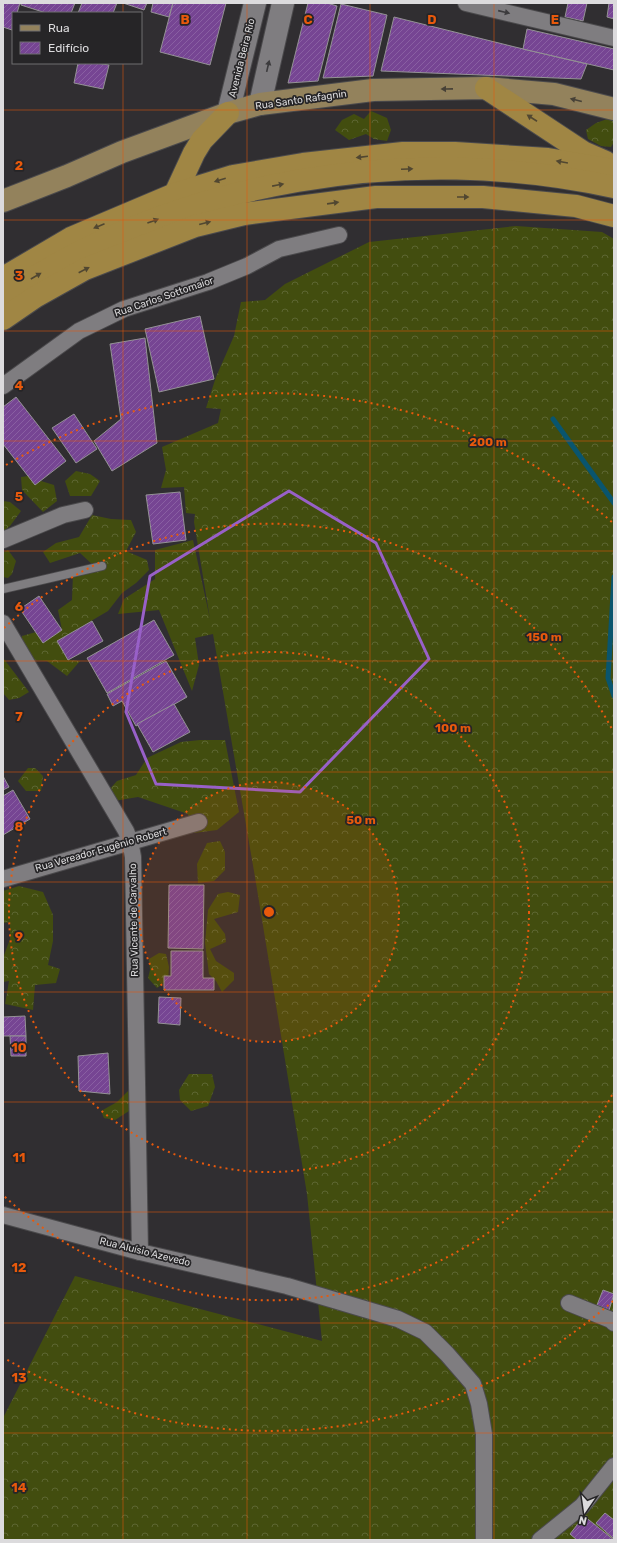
<svg xmlns="http://www.w3.org/2000/svg" width="617" height="1543" viewBox="0 0 617 1543" font-family="Rubik,sans-serif">
	<style>
		.forest { fill: url(#forest-crowns) }
		.lines { fill: none; stroke-linecap: round; stroke-linejoin: round }
		.stream { stroke: #09556e; stroke-width: 5 }
		.building { fill: url(#building-hatch); stroke: #949295 }
		.lane-casing { stroke: #4b4a4c; stroke-width: 10 }
		.street-casing { stroke: #4b4a4c; stroke-width: 18 }
		.secondary-casing { stroke: #4b4a4c; stroke-width: 24 }
		.primary-casing { stroke: #4b4a4c; stroke-width: 24 }
		.highway-casing { stroke: #4b4a4c; stroke-width: 24 }
		.lane { stroke: #7f7d80; stroke-width: 8 }
		.street { stroke: #7f7d80; stroke-width: 16 }
		.secondary { stroke: #7f7d80; stroke-width: 22 }
		.primary { stroke: #93825c; stroke-width: 22 }
		.highway { stroke: #a08644; stroke-width: 22 }
		.oneway { fill: #3c3b3d }
		.oneway2 { fill: #474137 }
		.oneway3 { fill: #514731 }
		.marked { fill: none; stroke: #9860c8; stroke-width: 3; stroke-linejoin: round }
		.grid { fill: none; stroke: #e8590c; stroke-width: 1; stroke-opacity: 0.55 }
		.ring { fill: none; stroke: #e8590c; stroke-width: 2; stroke-dasharray: 2 4 }
		.labels { text-anchor: middle; dominant-baseline: central; stroke-width: 3.5; stroke-linejoin: round; paint-order: stroke }
		.street-label { font-size: 10px; fill: #dcdbdd; stroke: #262527 }
		.grid-label { font-size: 13px; text-anchor: middle; font-weight: bold; fill: #e8590c; stroke: #262527; stroke-width: 3.5; stroke-linejoin: round; paint-order: stroke }
		.centre { fill: #e8590c; stroke: #262527; stroke-width: 2 }
		.ring-label { font-size: 12px; text-anchor: middle; font-weight: bold; fill: #e8590c; stroke: #262527; stroke-width: 3.5; stroke-linejoin: round; paint-order: stroke }
	</style>
	<defs>
		<pattern id="forest-crowns" width="20" height="18" patternUnits="userSpaceOnUse"><rect width="20" height="18" fill="#424d0f"/><path d="M2 6a3 3 0 1 1 6 0M12 15a3 3 0 1 1 6 0" fill="none" stroke="#5d6632"/></pattern>
		<pattern id="building-hatch" width="6" height="6" patternUnits="userSpaceOnUse"><rect width="6" height="6" fill="#764593"/><path d="M-1 1l2-2M0 6l6-6M5 7l2-2" fill="none" stroke="#895fa2"/></pattern>
	</defs>
	<rect width="100%" height="100%" fill="#302e31"/>
	<!-- forest -->
	<g class="forest">
		<polygon points="371,111 387,118 391,130 387,141 374,139 366,134 349,140 335,130 342,120 354,114 364,119"/>
		<polygon points="610,118 614,119 614,142 611,147 601,146 588,139 586,130 596,123"/>
		<polygon points="516,226 602,232 614,239 614,1540 3,1540 3,1418 75,1276 322,1341 307,1194 255,877 213,634 195,638 199,665 192,691 159,610 118,614 124,599 155,579 155,550 193,540 210,619 194,522 195,514 186,513 184,487 161,488 166,470 162,447 218,423 221,409 206,408 216,377 234,336 241,302 265,300 285,284 369,242"/>
		<polygon points="76,471 90,474 100,481 91,496 70,496 65,481"/>
		<polygon points="36,475 41,481 54,485 57,501 43,512 22,490 21,477"/>
		<polygon points="3,501 10,502 21,511 10,526 3,532"/>
		<polygon points="92,515 111,519 131,520 136,532 126,551 147,560 149,570 136,583 122,593 108,611 57,641 68,660 80,661 67,676 47,661 34,660 20,651 22,636 36,632 43,643 62,630 58,610 72,600 73,574 93,565 80,553 50,563 43,552 56,543 79,537"/>
		<polygon points="8,550 16,561 12,574 8,578 3,577 3,553"/>
		<polygon points="4,659 29,692 19,698 9,700 3,693 3,660"/>
		<polygon points="200,740 225,740 239,812 217,830 194,833 188,814 138,797 114,801 107,792 117,781 136,775 147,758 181,742"/>
		<polygon points="28,768 35,768 43,776 41,791 26,791 18,781"/>
		<polygon points="220,841 225,852 225,870 214,881 198,883 197,864 207,843"/>
		<polygon points="19,886 43,892 53,915 53,941 48,965 60,969 56,983 35,985 33,1010 5,1004 9,981 3,982 3,958 10,939 10,922 3,923 3,891"/>
		<polygon points="228,892 240,895 238,912 214,919 225,934 226,942 210,949 216,961 234,973 234,980 222,992 216,981 209,974 205,943 208,910 218,894"/>
		<polygon points="159,953 166,954 169,967 168,980 157,988 148,978 150,970 149,959"/>
		<polygon points="189,1074 212,1074 215,1087 208,1106 191,1111 180,1100 179,1090"/>
		<polygon points="129,1090 129,1111 115,1120 104,1118 101,1111 117,1102"/>
	</g>
	<g class="lines">
		<!-- stream -->
		<g class="stream">
			<polyline points="553,419 614,503"/>
			<polyline points="614,577 608,678 614,696"/>
		</g>
	</g>
	<!-- building -->
	<g class="building">
		<polygon points="3,3 20,3 17,13 13,13 12,30 3,27"/>
		<polygon points="21,3 75,3 71,13 46,13 21,5"/>
		<polygon points="82,3 117,3 113,13 78,13"/>
		<polygon points="123,3 147,3 144,10"/>
		<polygon points="153,3 173,3 169,17 151,12"/>
		<polygon points="173,3 226,3 210,65 160,52"/>
		<polygon points="308,3 327,3 337,6 318,81 288,83"/>
		<polygon points="568,3 587,3 583,21 565,17"/>
		<polygon points="609,3 614,3 614,19 607,17"/>
		<polygon points="341,4 387,15 373,76 323,78"/>
		<polygon points="394,17 515,47 587,64 581,79 381,71"/>
		<polygon points="527,29 614,49 614,70 523,49"/>
		<polygon points="78,63 95,63 109,65 103,89 74,83"/>
		<polygon points="200,316 214,379 159,392 145,329"/>
		<polygon points="145,338 157,443 112,471 94,441 121,419 110,344"/>
		<polygon points="16,397 66,461 35,485 3,444 3,407"/>
		<polygon points="74,414 97,449 76,463 52,428"/>
		<polygon points="180,492 186,540 153,544 146,495"/>
		<polygon points="39,596 62,630 43,643 20,609"/>
		<polygon points="154,620 174,655 107,693 87,658"/>
		<polygon points="92,621 103,641 68,660 57,641"/>
		<polygon points="166,661 187,697 136,726 122,701 113,706 107,694"/>
		<polygon points="174,704 190,732 153,752 137,724"/>
		<polygon points="3,776 9,787 3,790"/>
		<polygon points="13,790 30,819 3,835 3,796"/>
		<polygon points="169,885 204,885 203,949 168,948"/>
		<polygon points="171,951 203,951 203,978 214,978 214,990 164,990 164,976 171,976"/>
		<polygon points="159,997 181,998 180,1025 158,1023"/>
		<polygon points="25,1016 26,1036 3,1036 3,1017"/>
		<polygon points="10,1036 26,1036 26,1056 11,1056"/>
		<polygon points="108,1053 110,1094 79,1091 78,1056"/>
		<polygon points="603,1290 614,1294 609,1310 597,1305"/>
		<polygon points="605,1513 614,1520 614,1539 596,1523"/>
		<polygon points="584,1516 614,1540 577,1540 570,1534"/>
	</g>
	<g class="lines">
		<!-- lane casing -->
		<g class="lane-casing">
			<polyline id="lane" points="3,589 102,566"/>
		</g>
		<!-- street casing -->
		<g class="street-casing">
			<g id="street">
				<polyline points="466,3 614,38"/>
				<polyline points="3,386 79,331 124,309 208,282 247,266 279,249 339,235"/>
				<polyline points="3,540 63,515 85,510"/>
				<polyline points="3,623 126,831 130,841 133,857 140,1252"/>
				<polyline points="3,879 199,822"/>
				<polyline points="3,1215 140,1252 287,1286 398,1319 425,1332 447,1354 473,1384 479,1404 484,1434 484,1540"/>
				<polyline points="569,1303 611,1320 614,1323"/>
				<polyline points="540,1540 582,1506 614,1466"/>
			</g>
		</g>
		<!-- secondary casing -->
		<g class="secondary-casing">
			<g id="secondary">
				<polyline points="260,104 283,3"/>
				<polyline points="228,113 255,3"/>
			</g>
		</g>
		<!-- primary casing -->
		<g class="primary-casing">
			<polyline id="primary" points="3,201 67,176 122,152 228,113 260,104 373,90 486,88 554,94 614,109"/>
		</g>
		<!-- highway casing -->
		<g class="highway-casing">
			<g id="highway">
				<polyline points="486,88 583,152 606,162"/>
				<polyline points="175,194 194,153 202,140 228,113"/>
				<polyline points="3,278 71,238 175,194 233,176 303,164 403,153 455,153 548,159 614,170"/>
				<path d="M3,297C178,179 409,142 614,187"/>
				<polyline points="3,319 35,297 85,269 195,226 244,214 376,197 483,197 576,206 614,216"/>
			</g>
		</g>
		<!-- lane -->
		<use href="#lane" class="lane"/>
		<!-- street -->
		<use href="#street" class="street"/>
		<!-- secondary -->
		<use href="#secondary" class="secondary"/>
		<!-- primary -->
		<use href="#primary" class="primary"/>
		<!-- highway -->
		<use href="#highway" class="highway"/>
	</g>
	<!-- one-way arrows -->
	<defs><path id="oneway-solid" d="M-6-.8H1V-3.2L6.5 0L1 3.2V.8H-6Z"/></defs>
	<g class="oneway">
		<use href="#oneway-solid" transform="translate(504 12) rotate(13)"/>
		<use href="#oneway-solid" transform="translate(268 66) rotate(-77)"/>
	</g>
	<g class="oneway2">
		<use href="#oneway-solid" transform="translate(447 89) rotate(179)"/>
		<use href="#oneway-solid" transform="translate(576 100) rotate(-166)"/>
	</g>
	<g class="oneway3">
		<use href="#oneway-solid" transform="translate(532 118) rotate(-147)"/>
		<use href="#oneway-solid" transform="translate(362 157) rotate(173)"/>
		<use href="#oneway-solid" transform="translate(562 162) rotate(-170)"/>
		<use href="#oneway-solid" transform="translate(407 169) rotate(-3)"/>
		<use href="#oneway-solid" transform="translate(220 180) rotate(163)"/>
		<use href="#oneway-solid" transform="translate(278 185) rotate(-11)"/>
		<use href="#oneway-solid" transform="translate(463 197)"/>
		<use href="#oneway-solid" transform="translate(333 203) rotate(-8)"/>
		<use href="#oneway-solid" transform="translate(153 221) rotate(-20)"/>
		<use href="#oneway-solid" transform="translate(205 223) rotate(-14)"/>
		<use href="#oneway-solid" transform="translate(99 226) rotate(157)"/>
		<use href="#oneway-solid" transform="translate(84 270) rotate(-27)"/>
		<use href="#oneway-solid" transform="translate(36 276) rotate(-30)"/>
	</g>
	<!-- marked area -->
	<path class="marked" d="M289,491L376,543L429,659L300,792L156,784L126,712L150,576Z"/>
	<!-- grid -->
	<path class="grid" d="M123,3V13M247,3V1540M370,3V1540M494,3V1540M123,63V1540M3,110H614M3,220H614M3,331H614M3,441H614M3,551H614M3,661H614M3,772H614M3,882H614M3,992H614M3,1102H614M3,1212H614M3,1323H614M3,1433H614"/>
	<!-- distance rings -->
	<circle cx="269" cy="912" r="130" fill="#e8590c" fill-opacity=".12"/>
	<g class="ring">
		<circle cx="269" cy="912" r="130"/>
		<circle cx="269" cy="912" r="260"/>
		<path d="M612 1095A389 389 0 0 1 4 1196M4 628A389 389 0 0 1 612 729"/>
		<path d="M613 1301A519 519 0 0 1 6 1359M6 465A519 519 0 0 1 613 523"/>
	</g>
	<g class="labels">
		<!-- street labels -->
		<g class="street-label">
			<text transform="translate(242 58) rotate(-76)">Avenida Beira Rio</text>
			<text transform="translate(301 100) rotate(-8)">Rua Santo Rafagnin</text>
			<text transform="translate(164 297) rotate(-19)">Rua Carlos Sottomaior</text>
			<text transform="translate(101 850) rotate(-16)">Rua Vereador Eugênio Robert</text>
			<text transform="translate(134 920) rotate(-91)">Rua Vicente de Carvalho</text>
			<text transform="translate(145 1252) rotate(14)">Rua Aluísio Azevedo</text>
		</g>
	</g>
	<g class="grid-label">
		<text x="185" y="24">B</text>
		<text x="308" y="24">C</text>
		<text x="432" y="24">D</text>
		<text x="555" y="24">E</text>
		<text x="19" y="170">2</text>
		<text x="19" y="280">3</text>
		<text x="19" y="390">4</text>
		<text x="19" y="501">5</text>
		<text x="19" y="611">6</text>
		<text x="19" y="721">7</text>
		<text x="19" y="831">8</text>
		<text x="19" y="941">9</text>
		<text x="19" y="1052">10</text>
		<text x="19" y="1162">11</text>
		<text x="19" y="1272">12</text>
		<text x="19" y="1382">13</text>
		<text x="19" y="1492">14</text>
	</g>
	<circle cx="269" cy="912" r="6" class="centre"/>
	<g class="ring-label">
		<text x="488" y="446">200 m</text>
		<text x="544" y="641">150 m</text>
		<text x="453" y="732">100 m</text>
		<text x="361" y="824">50 m</text>
	</g>
	<!-- border -->
	<rect width="617" height="1543" fill="none" stroke="#dcdbdd" stroke-width="8"/>
	<!-- legend -->
	<rect x="12" y="12" width="130" height="52" fill="#262527" stroke="#6f6e70"/>
	<rect x="20" y="25" width="20" height="6" fill="#93825c" stroke="#6f6e70"/>
	<text x="48" y="32" font-size="12" fill="#dcdbdd">Rua</text>
	<rect x="20" y="42" width="20" height="12" fill="url(#building-hatch)" stroke="#6f6e70"/>
	<text x="48" y="52" font-size="12" fill="#dcdbdd">Edifício</text>
	<!-- north arrow -->
	<g transform="translate(585 1511) rotate(193)" stroke="#262527" stroke-width="3" paint-order="stroke">
	<path d="M0-3L7 15L0 10L-7 15Z" fill="#dcdbdd"/>
	<text y="-6" font-size="11" font-weight="bold" text-anchor="middle" fill="#dcdbdd">N</text>
	</g>
</svg>
